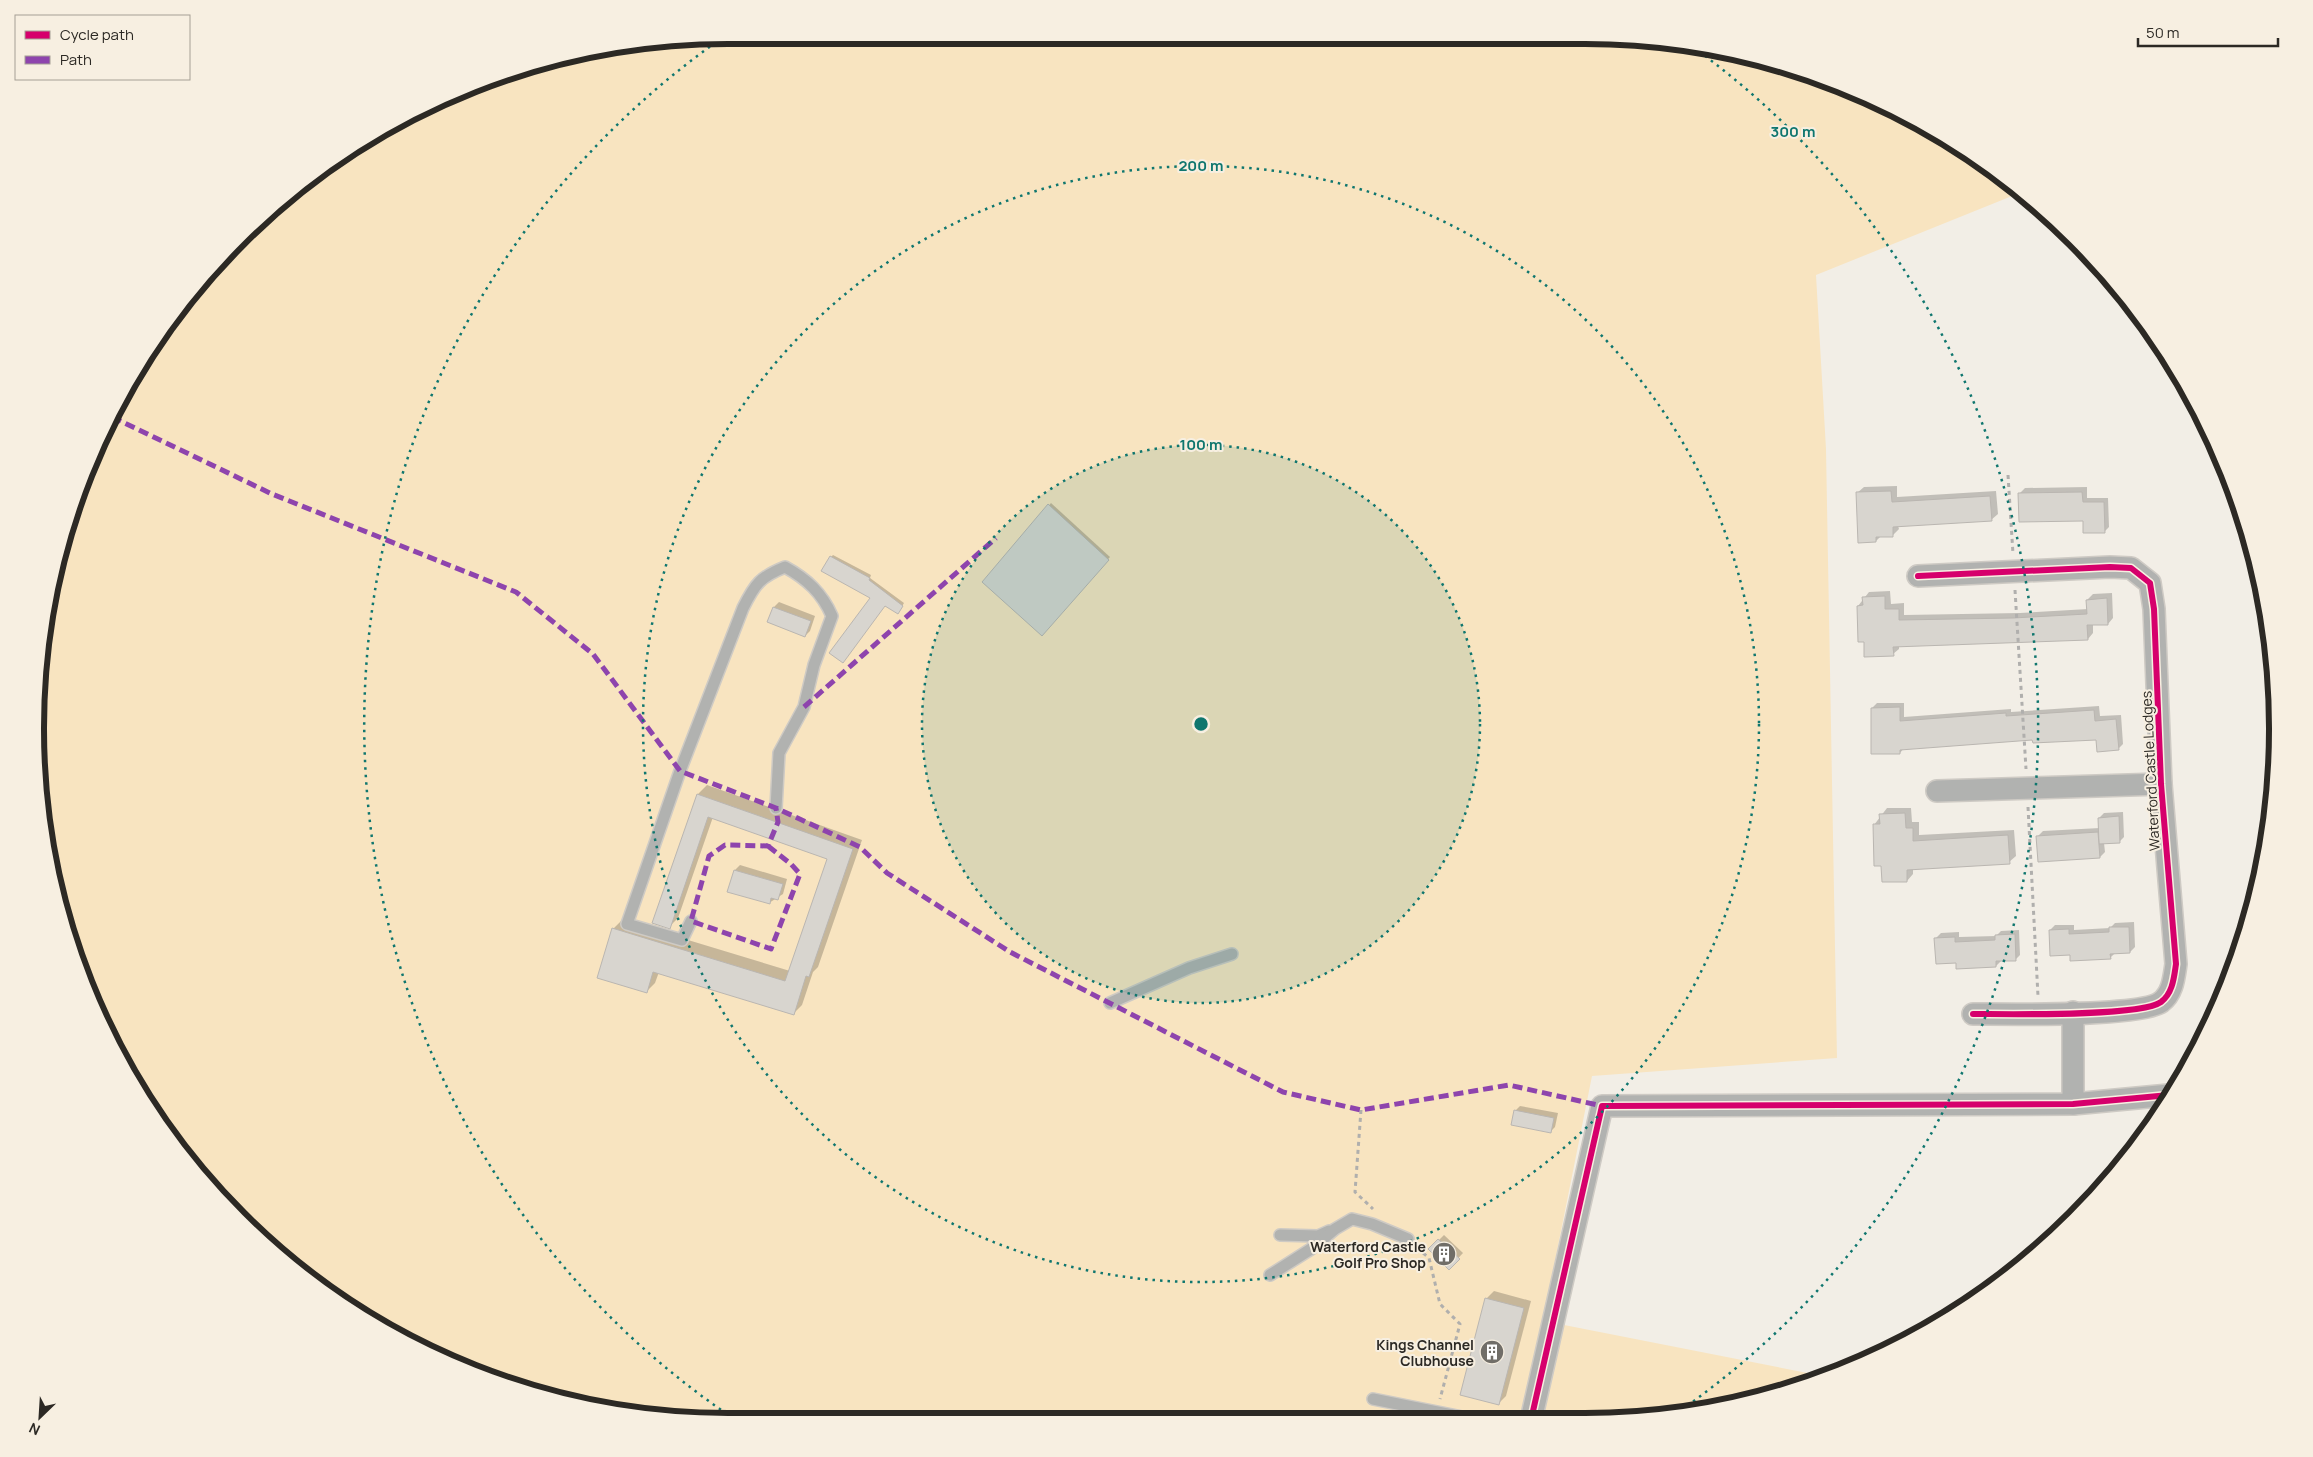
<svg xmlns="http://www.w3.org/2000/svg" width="2313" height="1457" viewBox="0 0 2313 1457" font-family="Manrope,sans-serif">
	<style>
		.green { fill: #f8e4c0 }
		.shadow { fill: #0003 }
		.building { fill: #d8d5cf; stroke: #bab6b1 }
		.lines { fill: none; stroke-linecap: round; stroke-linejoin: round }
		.service-casing { stroke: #cecac4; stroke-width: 14 }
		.minor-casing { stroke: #cecac4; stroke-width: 24 }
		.path { stroke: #b0afad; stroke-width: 3; stroke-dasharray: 4 4; stroke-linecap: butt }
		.service { stroke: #b1b2b0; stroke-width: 11 }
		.minor { stroke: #b1b2b0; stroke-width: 21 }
		.quiet { stroke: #8e44ad; stroke-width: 5; stroke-dasharray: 10 5; stroke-linecap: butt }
		.cycleway-casing { stroke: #f7efe1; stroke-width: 9 }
		.cycleway { stroke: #d6006c; stroke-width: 6 }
		.ring { fill: none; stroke: #0f766e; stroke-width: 2.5; stroke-dasharray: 2.5 5 }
		.labels { text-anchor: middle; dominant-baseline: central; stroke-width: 4; stroke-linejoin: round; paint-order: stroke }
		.street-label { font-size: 14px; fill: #2c2924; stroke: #f7efe1 }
		.poi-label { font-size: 14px; font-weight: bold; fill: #2c2924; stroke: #f7efe1; text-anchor: end }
		.rim { fill: none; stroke: #2c2924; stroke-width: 6 }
		.centre { fill: #0f766e; stroke: #f7efe1; stroke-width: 2.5 }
		.ring-label { font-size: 15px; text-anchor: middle; font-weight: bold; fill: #0f766e; stroke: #f7efe1; stroke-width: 4; stroke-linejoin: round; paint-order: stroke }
	</style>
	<rect width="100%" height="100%" fill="#f2eee6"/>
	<!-- green -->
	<polygon class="green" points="638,41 1675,41 1850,88 2007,178 2022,192 1816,275 1826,449 1837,1058 1592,1076 1545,1311 1559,1324 1823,1376 1764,1398 1630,1420 638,1416 463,1369 306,1279 207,1186 152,1114 106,1035 59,908 41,819 36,683 72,505 128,382 178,307 238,238 343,152 506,72"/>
	<!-- shadow -->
	<g class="shadow">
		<polygon points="1897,486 1897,497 1996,491 1998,514 1991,520 1898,526 1899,529 1892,536 1881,536 1876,541 1857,493 1864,487"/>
		<polygon points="2087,487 2087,498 2108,498 2109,527 2104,532 2084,520 2020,493 2025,488"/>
		<polygon points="1051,503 1110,557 1042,634 984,582"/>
		<polygon points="833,555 871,575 870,578 904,603 900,610 871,598 831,557"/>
		<polygon points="1890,591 1891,604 1904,603 1904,615 2020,613 2088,609 2087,600 2093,594 2112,593 2113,618 2108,624 2093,624 2093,633 2088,639 1899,645 1899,649 1893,654 1865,641 1858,606 1869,592"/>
		<polygon points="779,602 815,616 810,631 805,636 768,622 774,607"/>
		<polygon points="1877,703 1904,703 1904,717 2011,709 2011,712 2099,706 2100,716 2121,715 2123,744 2118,749 2098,738 2034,738 1904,748 1900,753 1872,708"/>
		<polygon points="707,785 862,840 818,967 813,972 802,1005 793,1014 659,972 655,983 646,992 613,929 622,920 790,971 829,859 713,817 678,918 669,927 698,794"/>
		<polygon points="1887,808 1911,808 1912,822 1919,822 1919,835 2014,830 2016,856 2009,862 1913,868 1913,874 1907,881 1882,864 1874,825"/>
		<polygon points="2123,812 2124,837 2119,842 2104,843 2105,852 2100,857 2038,836 2043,831 2100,828 2099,818 2104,813"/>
		<polygon points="740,865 787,879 783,894 769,903 729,891 735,870"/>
		<polygon points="2134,922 2135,947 2130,952 2116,952 2110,958 2072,954 2050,930 2055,925 2074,925 2074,930 2110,928 2115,923"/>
		<polygon points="2019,930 2020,955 2015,960 2001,961 1996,966 1957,962 1936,938 1941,933 1959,932 1959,937 1996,936 2001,931"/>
		<polygon points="1520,1106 1558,1113 1555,1127 1550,1132 1515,1111"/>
		<polygon points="1444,1235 1463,1253 1449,1268 1430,1249"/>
		<polygon points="1494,1291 1531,1301 1506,1396 1498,1404 1486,1299"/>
	</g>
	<!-- building -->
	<g class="building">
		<polygon points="1891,491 1892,502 1990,496 1992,521 1893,527 1893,537 1876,537 1876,542 1858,543 1856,492"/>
		<polygon points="2082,492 2083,502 2104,502 2105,533 2083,533 2083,521 2019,522 2018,493"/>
		<polygon points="1048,504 1109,560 1042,636 982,582"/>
		<polygon points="830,556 870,578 869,580 903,606 898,614 885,606 843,663 829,653 870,598 821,571"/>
		<polygon points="1885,596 1885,609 1899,609 1899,620 2013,618 2087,614 2086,600 2107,598 2108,625 2087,625 2088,640 1893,647 1894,656 1864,657 1864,642 1858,642 1857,606 1863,605 1862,597"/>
		<polygon points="773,607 811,621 805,637 767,622"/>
		<polygon points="1900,707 1900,721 2006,713 2006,716 2094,710 2095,721 2116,719 2119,750 2097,752 2096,740 2033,743 2032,740 1900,750 1900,754 1871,754 1871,708"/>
		<polygon points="697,794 853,849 809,977 806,976 794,1015 653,972 647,993 597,978 612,928 785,981 827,859 708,817 670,929 652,923"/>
		<polygon points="1905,813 1906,828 1913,828 1913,841 2008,835 2010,864 1907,870 1907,882 1882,882 1881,866 1874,866 1873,824 1880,824 1879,814"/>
		<polygon points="2119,816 2120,843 2099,844 2098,818"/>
		<polygon points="2098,832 2100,858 2038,862 2036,836"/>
		<polygon points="734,870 783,884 778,900 771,898 770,904 727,892"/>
		<polygon points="2109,927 2129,927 2130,953 2110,954 2111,959 2070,961 2070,955 2050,956 2049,930 2069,929 2069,934 2109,932"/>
		<polygon points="2015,934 2016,961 1996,961 1996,967 1956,969 1956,963 1936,964 1934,938 1955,937 1955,942 1995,940 1995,935"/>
		<polygon points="1514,1110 1554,1118 1551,1133 1511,1125"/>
		<polygon points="1438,1239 1460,1259 1449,1270 1428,1249"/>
		<polygon points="1485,1298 1524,1308 1499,1405 1460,1395"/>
	</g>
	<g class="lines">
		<!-- service casing -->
		<g class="service-casing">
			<g id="service">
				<path d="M691,921L682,940L627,924L680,771L743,608C755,584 760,577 785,567C807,579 822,593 832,616L814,665L804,707L779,753L776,808"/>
				<polyline points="1110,1003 1189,968 1232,954"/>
				<polyline points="1280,1235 1318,1236 1329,1231"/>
				<polyline points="1270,1275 1311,1249 1335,1229 1352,1219 1372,1224 1408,1239"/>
				<polyline points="1373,1399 1477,1420"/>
			</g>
		</g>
		<!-- minor casing -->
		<g class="minor-casing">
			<g id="minor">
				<path d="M1918,576L2110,567L2131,568L2150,583L2154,609L2161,784L2176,964C2174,977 2173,993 2161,1002C2140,1017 2006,1014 1973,1014"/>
				<polyline points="1937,791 2161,784"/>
				<polyline points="2073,1104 2073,1012"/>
				<polyline points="1531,1420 1602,1106 2073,1104 2169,1095"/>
			</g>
		</g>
		<!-- path -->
		<g class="path">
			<polyline points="2008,475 2013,554"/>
			<polyline points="2015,590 2026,769"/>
			<polyline points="2028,807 2038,996"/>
			<polyline points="1361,1110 1355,1192 1373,1209"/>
			<polyline points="1417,1248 1429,1258 1440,1304 1460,1324 1440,1399"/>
		</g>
		<!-- service -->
		<use href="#service" class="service"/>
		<!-- minor -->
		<use href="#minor" class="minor"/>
		<!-- quiet -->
		<g class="quiet">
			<polyline points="112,417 272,494 516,592 593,654 680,771 776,808 860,847 887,873 1010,952 1283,1092 1361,1110 1509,1085 1602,1106"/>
			<polyline points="804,707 996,538"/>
			<polyline points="768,846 791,864 800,874 771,949 691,921 709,856 725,845 768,846 778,822 776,808"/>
		</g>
		<!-- cycleway casing -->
		<g class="cycleway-casing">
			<g id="cycleway">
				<path d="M1918,576L2110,567L2131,568L2150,583L2154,609L2161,784L2176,964C2174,977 2173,993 2161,1002C2140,1017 2006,1014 1973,1014"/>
				<polyline points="1531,1420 1602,1106 2073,1104 2169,1095"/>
			</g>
		</g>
		<!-- cycleway -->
		<use href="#cycleway" class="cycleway"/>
	</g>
	<!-- distance rings -->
	<circle cx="1201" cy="724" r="279" fill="#0f766e" fill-opacity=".12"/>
	<g class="ring">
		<circle cx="1201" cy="724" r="279"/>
		<circle cx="1201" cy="724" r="558"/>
		<path d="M727 1414A837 837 0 0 1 715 43M1693 47A837 837 0 0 1 1681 1410"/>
	</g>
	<!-- icons -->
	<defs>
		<g id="building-disc" transform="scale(1.25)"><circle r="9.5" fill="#716e68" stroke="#f7efe1"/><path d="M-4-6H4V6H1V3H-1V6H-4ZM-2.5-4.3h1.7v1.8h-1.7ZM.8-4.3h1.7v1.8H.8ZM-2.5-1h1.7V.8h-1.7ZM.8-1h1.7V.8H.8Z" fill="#fff"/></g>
	</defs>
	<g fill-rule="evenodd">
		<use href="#building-disc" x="1444" y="1254"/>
		<use href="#building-disc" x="1492" y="1352"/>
	</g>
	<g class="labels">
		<!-- street labels -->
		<g class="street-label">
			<text transform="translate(2150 771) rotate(-93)">Waterford Castle Lodges</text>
		</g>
		<!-- poi labels -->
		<g class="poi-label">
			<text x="1426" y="1246">Waterford Castle<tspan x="1426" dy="16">Golf Pro Shop</tspan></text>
			<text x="1474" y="1344">Kings Channel<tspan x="1474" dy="16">Clubhouse</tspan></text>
		</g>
	</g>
	<!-- crop -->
	<path d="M0 0H2313V1457H0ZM728 44H1585A684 684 0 0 1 2269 728V729A684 684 0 0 1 1585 1413H728A684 684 0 0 1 44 729V728A684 684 0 0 1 728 44Z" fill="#f7efe1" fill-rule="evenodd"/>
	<path class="rim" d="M728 44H1585A684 684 0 0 1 2269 728V729A684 684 0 0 1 1585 1413H728A684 684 0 0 1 44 729V728A684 684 0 0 1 728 44Z"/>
	<circle cx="1201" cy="724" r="8" class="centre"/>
	<g class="ring-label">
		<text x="1793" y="137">300 m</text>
		<text x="1201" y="171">200 m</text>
		<text x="1201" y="450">100 m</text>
	</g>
	<!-- legend -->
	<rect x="15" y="15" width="175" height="65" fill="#f7efe1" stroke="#a6a095"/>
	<rect x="25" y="31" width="25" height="8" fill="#d6006c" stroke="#a6a095"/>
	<text x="60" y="40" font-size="15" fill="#2c2924">Cycle path</text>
	<rect x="25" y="56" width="25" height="8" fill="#8e44ad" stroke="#a6a095"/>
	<text x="60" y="65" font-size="15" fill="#2c2924">Path</text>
	<!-- north arrow -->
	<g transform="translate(40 1417) rotate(205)" stroke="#f7efe1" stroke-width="4" paint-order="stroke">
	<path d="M0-4L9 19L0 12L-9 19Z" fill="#2c2924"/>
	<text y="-8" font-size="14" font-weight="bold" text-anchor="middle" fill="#2c2924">N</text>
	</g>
	<!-- scale -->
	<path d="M2138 38v8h140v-8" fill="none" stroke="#2c2924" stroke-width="2.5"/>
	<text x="2146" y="38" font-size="15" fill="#2c2924" stroke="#f7efe1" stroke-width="4" paint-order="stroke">50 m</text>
</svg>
